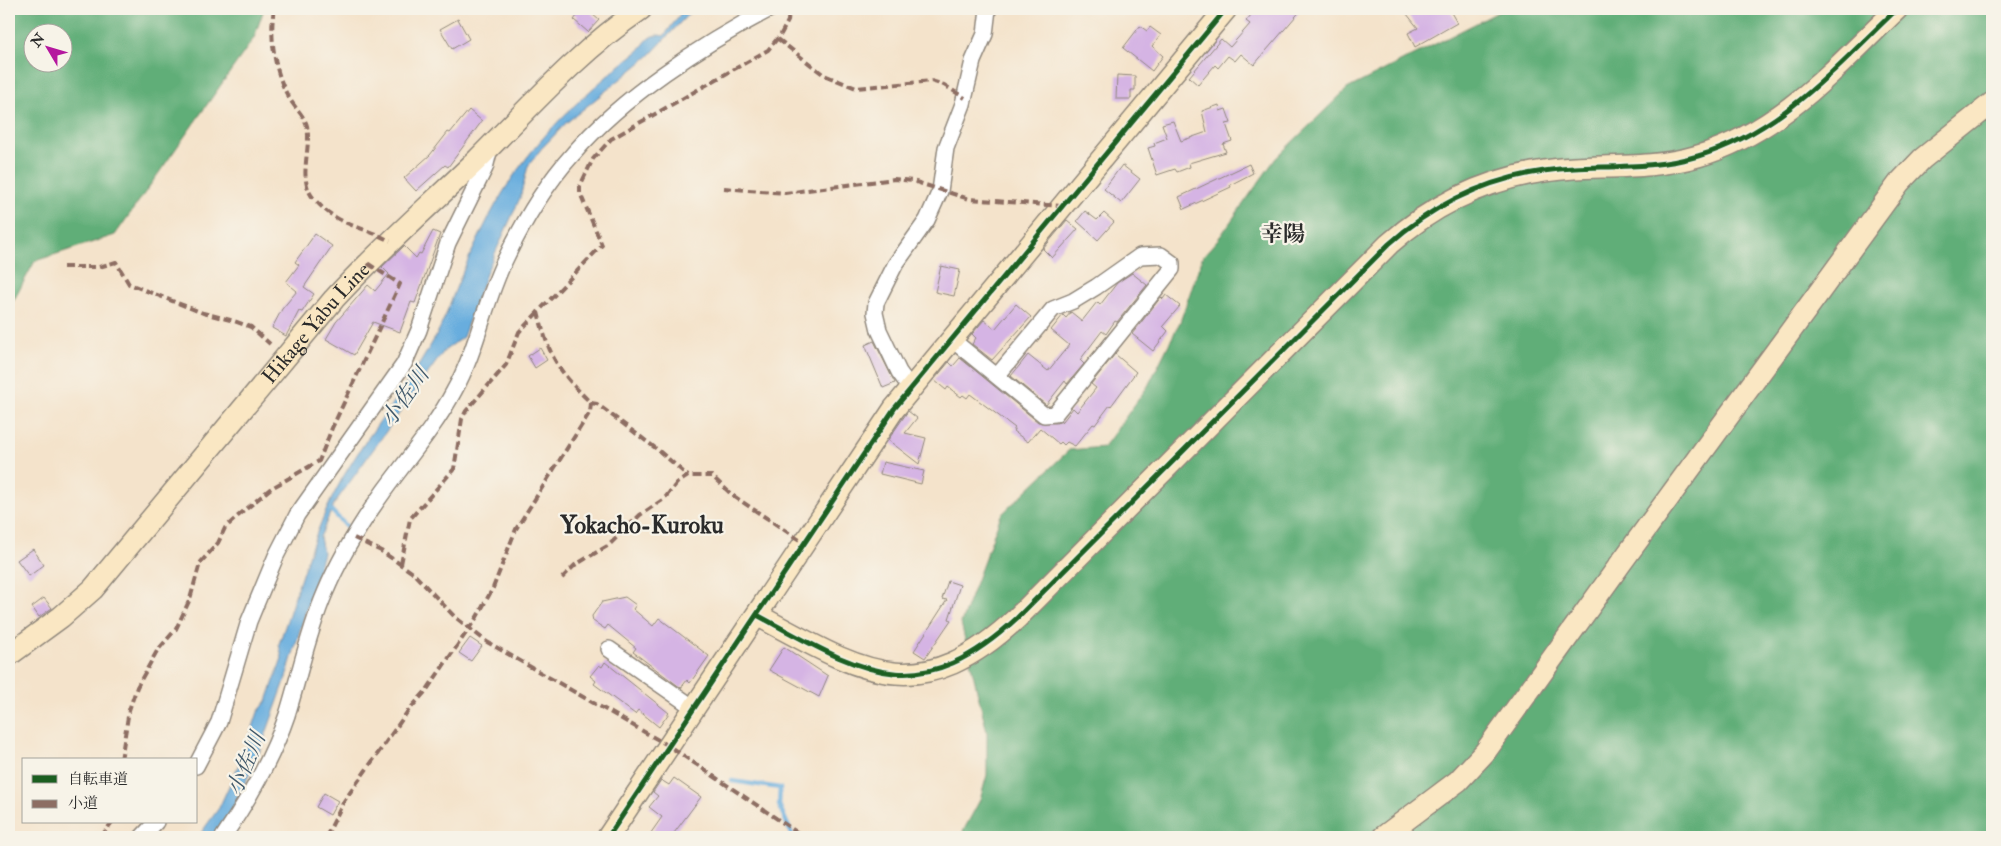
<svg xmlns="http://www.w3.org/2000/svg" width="2001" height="846" viewBox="0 0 2001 846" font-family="'IM FELL Double Pica','Noto Serif JP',serif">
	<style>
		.forest { fill: #61ae78; stroke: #466c52; fill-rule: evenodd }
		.water { fill: #68adde; stroke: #4a6c84 }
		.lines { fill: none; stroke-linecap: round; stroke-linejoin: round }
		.stream { stroke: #68adde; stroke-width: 4.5 }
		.building { fill: #d5b4e4 }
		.street-casing { stroke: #90877b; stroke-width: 18 }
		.secondary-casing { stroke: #90877b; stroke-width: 24 }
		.street { stroke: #fff; stroke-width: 15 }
		.secondary { stroke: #fae7c3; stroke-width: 21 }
		.quiet { stroke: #8d6e63; stroke-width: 4; stroke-dasharray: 8 4; stroke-linecap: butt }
		.cycleway-casing { stroke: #f7f3e8; stroke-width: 8 }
		.cycleway { stroke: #1b5e20; stroke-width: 5 }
		.labels { text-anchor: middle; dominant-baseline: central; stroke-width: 4.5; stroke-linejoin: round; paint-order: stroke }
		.street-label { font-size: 21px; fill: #2b2b2b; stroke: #f7f3e8 }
		.neighbourhood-label { font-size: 22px; font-weight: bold; fill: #2b2b2b; stroke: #f7f3e8 }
		.water-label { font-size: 22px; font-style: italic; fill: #40586a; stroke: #f7f3e8 }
		.quarter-label { font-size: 24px; font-weight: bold; fill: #2b2b2b; stroke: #f7f3e8 }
	</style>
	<rect width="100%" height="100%" fill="#f7f3e8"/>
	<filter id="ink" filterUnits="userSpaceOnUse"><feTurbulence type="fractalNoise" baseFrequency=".02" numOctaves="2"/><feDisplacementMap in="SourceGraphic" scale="10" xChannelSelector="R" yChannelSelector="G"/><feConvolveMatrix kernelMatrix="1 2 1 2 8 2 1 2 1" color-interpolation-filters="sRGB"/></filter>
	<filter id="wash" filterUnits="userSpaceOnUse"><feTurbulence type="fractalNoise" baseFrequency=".0096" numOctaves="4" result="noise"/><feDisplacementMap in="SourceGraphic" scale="20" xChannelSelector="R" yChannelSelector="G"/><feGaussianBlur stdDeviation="1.12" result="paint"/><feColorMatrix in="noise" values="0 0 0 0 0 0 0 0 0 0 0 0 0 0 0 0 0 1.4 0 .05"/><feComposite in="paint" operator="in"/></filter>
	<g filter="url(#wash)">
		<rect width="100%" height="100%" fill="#f4e3cb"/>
		<!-- forest -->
		<g class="forest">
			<path d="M9,9H264L254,38L115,235L35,261L9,309ZM32,32H62V62H32Z"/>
			<polygon points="1504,9 1992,9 1992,837 960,837 980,800 987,775 987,732 961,623 1001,515 1069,450 1104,447 1148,386 1180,322 1203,256 1219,238 1276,158 1347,89"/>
		</g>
		<!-- water -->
		<path class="water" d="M684,9H693L649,56L566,123L541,149L528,166L520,198L487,271L463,337L444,351L334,504L320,537L323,553L284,684L259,753L233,809L212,837H198L219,808L245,751L258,712L267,701L282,658L279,644C296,596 309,545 332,498C359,442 402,397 432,343C444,323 450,302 459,281C466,263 475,246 483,229C518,157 562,113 623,63C627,59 633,55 638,51C646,43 649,32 664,36Z"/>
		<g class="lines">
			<!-- stream -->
			<g class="stream">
				<polyline points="330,509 350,530"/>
				<polyline points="732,781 780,788 779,805 793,837"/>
			</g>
		</g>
		<g id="blocks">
			<!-- building -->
			<g class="building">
				<polygon points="567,9 596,9 592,14 599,20 588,32 574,20 577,16"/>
				<polygon points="1256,9 1302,9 1254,65 1241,54 1235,61 1228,56 1218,68 1215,65 1198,85 1189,77 1221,39 1230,47 1250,24 1246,21"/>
				<polygon points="1403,9 1449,9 1457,23 1415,47 1408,33 1418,28"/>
				<polygon points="458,19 469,39 452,49 440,29"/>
				<polygon points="1140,26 1147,31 1150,27 1161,35 1152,46 1163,56 1152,71 1123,48"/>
				<polygon points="1117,75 1135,76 1135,90 1131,90 1131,99 1116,99"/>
				<polygon points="1219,105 1220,111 1226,109 1231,123 1226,124 1232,141 1223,144 1226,152 1189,163 1190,167 1177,172 1175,169 1157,175 1148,148 1155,146 1154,143 1167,138 1162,124 1173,121 1181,141 1207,132 1202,111"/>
				<polygon points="469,110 482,121 448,167 445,165 416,191 404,178 430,155 448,132 450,133"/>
				<polygon points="1249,164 1253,173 1230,185 1231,187 1184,209 1179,197"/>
				<polygon points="1122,165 1140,179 1121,203 1104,189"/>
				<polygon points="1085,211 1097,220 1104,213 1114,222 1098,240 1077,221"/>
				<polygon points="1067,220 1078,229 1052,258 1043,249"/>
				<polygon points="433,231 440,234 415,303 411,302 400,332 373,322 354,355 326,339 336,322 368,285 375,291 389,274 382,267 404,246 416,258 419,253 421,254"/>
				<polygon points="315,234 332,246 304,287 314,294 302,312 299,311 286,336 272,328 282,309 297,291 286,282 299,265 295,262"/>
				<polygon points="941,266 960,270 954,296 935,292"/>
				<polygon points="1132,273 1147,285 1117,322 1115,321 1106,334 1102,331 1080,360 1084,364 1067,384 1065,381 1046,405 1011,376 1028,355 1048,371 1069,345 1051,330 1063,315 1066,318 1071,312 1082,321 1097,302 1100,305 1117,283"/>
				<polygon points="1166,295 1180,306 1163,326 1168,331 1153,351 1132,334 1161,297 1163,299"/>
				<polygon points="1016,304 1031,317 992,360 972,344 976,338 972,334 984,320 995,329"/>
				<polygon points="874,341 895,383 883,388 865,345"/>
				<polygon points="540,348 547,360 535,368 528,356"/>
				<polygon points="1115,354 1136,372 1111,406 1110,405 1095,425 1093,424 1075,446 1067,442 1064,445 1061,442 1059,444 1040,428 1028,442 1013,431 1015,428 970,394 967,398 963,395 961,397 948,387 946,390 934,380 949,362 953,366 960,358 1038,422 1056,423 1063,421 1073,408 1077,412 1096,388 1091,384"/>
				<polygon points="908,411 917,418 905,433 926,438 919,464 888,440"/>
				<polygon points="883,462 924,471 921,484 880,474"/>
				<polygon points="33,549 44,565 29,576 17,560"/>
				<polygon points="948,581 960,585 949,619 951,620 925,658 914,651 947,600 942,599"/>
				<polygon points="625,597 636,605 633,609 653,626 659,618 709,656 690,683 687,680 681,688 633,652 636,648 608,625 605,629 593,621 592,616 602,602"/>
				<polygon points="44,598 52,608 39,617 32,607"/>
				<polygon points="470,638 482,646 471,661 459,653"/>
				<polygon points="784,647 828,676 819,697 769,670"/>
				<polygon points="605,662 669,713 659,727 638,710 635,714 594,684 596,681 590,676 599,665 602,667"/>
				<polygon points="674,778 701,797 671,837 648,837 662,817 649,807 658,796 653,792 661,780 669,785"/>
				<polygon points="324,793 338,801 330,815 316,807"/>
			</g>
		</g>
	</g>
	<g filter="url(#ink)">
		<use href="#blocks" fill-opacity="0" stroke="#90877b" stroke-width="1"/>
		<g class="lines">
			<!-- street casing -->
			<g class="street-casing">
				<g id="street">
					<polyline points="950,338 1044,415 1055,414 1172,269 1172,263 1161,255 1140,256 1096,287 1073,301 1053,309 997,376"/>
					<polyline points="910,387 899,372 879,330 875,313 876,303 895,265 927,220 940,191 946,148 963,104 973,61 985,34 988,9"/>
					<polyline points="609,649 694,708"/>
					<polyline points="196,766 219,722 249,621 276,556 297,515 404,364 419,330 448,243 485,168 490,148"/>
					<polyline points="142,837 156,822"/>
					<path d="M223,837C249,799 272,759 287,715C300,674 308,632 325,593C340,557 361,523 384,491C408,458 435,427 454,391C477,350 484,304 504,262C522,224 545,185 573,154C623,96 701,45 770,9"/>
				</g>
			</g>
			<!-- secondary casing -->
			<g class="secondary-casing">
				<g id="secondary">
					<path d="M757,615C861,671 917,711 1017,618L1389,244C1442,197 1503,172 1574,168C1616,166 1658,168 1698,156C1781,132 1837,66 1897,9"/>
					<path id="s1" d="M9,655L61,617L93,589L334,299C379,250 428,207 476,161C529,108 579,51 641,9"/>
					<polyline points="608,837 894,409 1226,9"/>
					<polyline points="1383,837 1458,781 1485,752 1621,563 1899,183 1922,159 1992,103"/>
				</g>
			</g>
			<!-- street -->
			<use href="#street" class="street"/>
			<!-- secondary -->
			<use href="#secondary" class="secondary"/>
			<!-- quiet -->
			<g class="quiet">
				<path d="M274,9C269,37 275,77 291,101C296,109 305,117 307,126C312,150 296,180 315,200C339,227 361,225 390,241"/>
				<polyline points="778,39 824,75 856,88 931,81 944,85 965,98"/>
				<polyline points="724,188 785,193 894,179 913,181 969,199 1061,206"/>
				<polyline points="63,267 99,267 116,262 129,284 203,313 234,321 251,327 270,344"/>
				<polyline points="591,403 597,404 658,450 688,476"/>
				<polyline points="354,538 381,551 413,573 455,617 487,642 669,746 804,837"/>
				<polyline points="401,564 410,519 454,469 462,419 466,411 506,365 519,332 538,312"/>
				<polyline points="562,578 575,565 609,545 640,515 664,499 677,483 688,476 712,476 732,495 804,543"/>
				<polyline points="121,760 129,710 137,687 157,651 176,629 190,599 200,563 218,543 225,528 238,516 270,489 319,461 332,428 400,284 367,263"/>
				<polyline points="101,837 112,822"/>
				<path d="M326,837L344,801L408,711L426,691L477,617L493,588L516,529L590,412L591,403C558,371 549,357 538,312L602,245L580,193V186L593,159L611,139L768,50L781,34L788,21L789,9"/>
			</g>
			<!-- cycleway casing -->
			<g class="cycleway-casing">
				<g id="cycleway">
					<path d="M757,615C861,671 917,711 1017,618L1389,244C1442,197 1503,172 1574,168C1616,166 1658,168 1698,156C1781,132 1837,66 1897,9"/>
					<polyline points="608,837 894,409 1226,9"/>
				</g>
			</g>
			<!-- cycleway -->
			<use href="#cycleway" class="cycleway"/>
		</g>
	</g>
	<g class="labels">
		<!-- street labels -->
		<g class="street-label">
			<text stroke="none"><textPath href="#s1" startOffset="454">Hikage Yabu Line</textPath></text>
		</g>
		<!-- neighbourhood labels -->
		<g class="neighbourhood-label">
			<text x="1283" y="234">幸陽</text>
		</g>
		<!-- water labels -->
		<g class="water-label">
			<text transform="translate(405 397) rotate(-55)">小佐川</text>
			<text transform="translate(246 764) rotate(-67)">小佐川</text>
		</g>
		<!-- quarter labels -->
		<g class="quarter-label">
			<text x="642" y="525">Yokacho-Kuroku</text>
		</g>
	</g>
	<!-- margin -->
	<rect width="2001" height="846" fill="none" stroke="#f7f3e8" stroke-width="30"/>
	<!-- legend -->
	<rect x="22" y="758" width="175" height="65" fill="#f7f3e8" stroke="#a5a39c"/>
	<rect x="32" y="775" width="25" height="8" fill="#1b5e20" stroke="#a5a39c"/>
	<text x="68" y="784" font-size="15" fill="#2b2b2b">自転車道</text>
	<rect x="32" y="800" width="25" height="8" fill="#8d6e63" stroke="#a5a39c"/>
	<text x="68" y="808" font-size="15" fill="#2b2b2b">小道</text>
	<!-- north arrow -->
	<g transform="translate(48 48) rotate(308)"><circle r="24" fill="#f7f3e8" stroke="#a5a39c"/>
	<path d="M0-4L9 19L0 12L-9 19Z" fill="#b5179e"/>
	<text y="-8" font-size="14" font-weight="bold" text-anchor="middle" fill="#2b2b2b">N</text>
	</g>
</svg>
